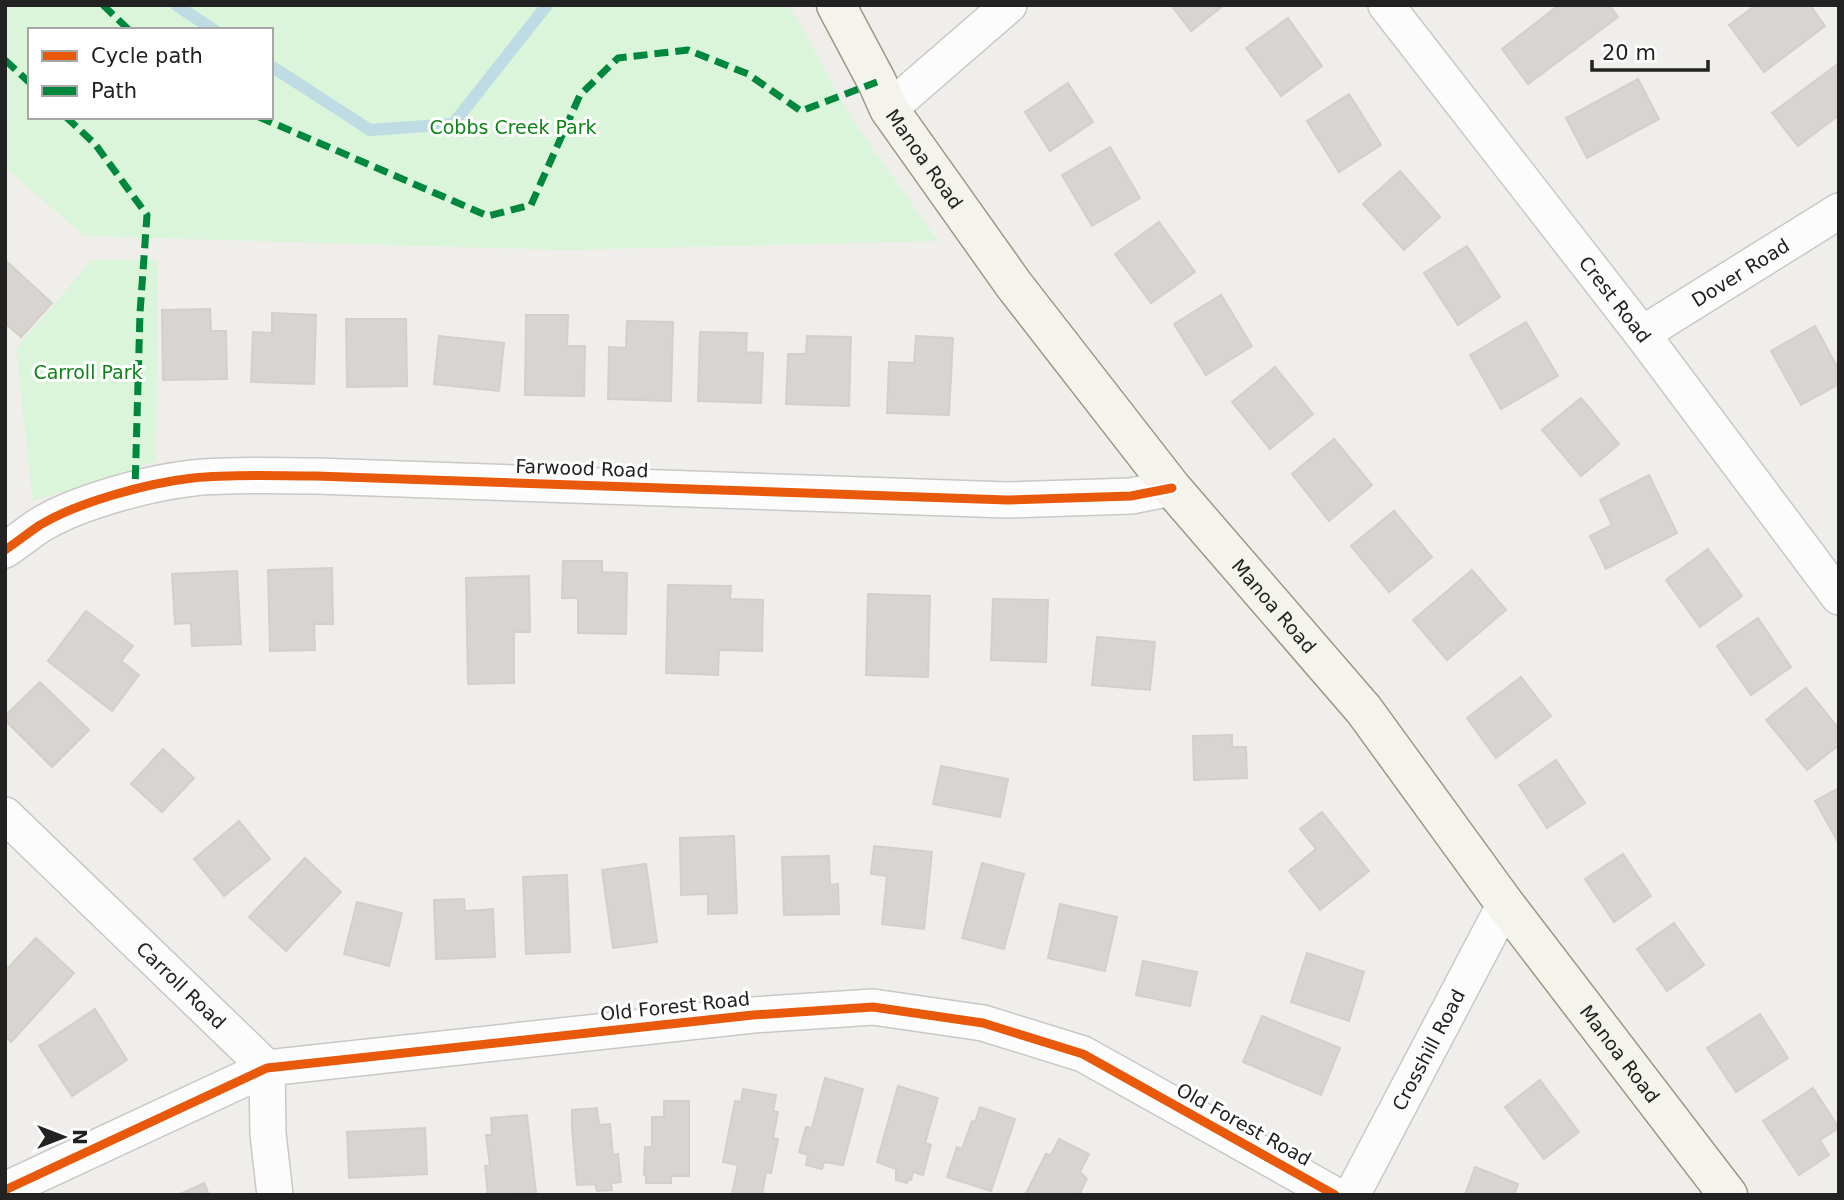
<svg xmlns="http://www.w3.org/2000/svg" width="1844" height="1200" viewBox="0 0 1844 1200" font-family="'DejaVu Sans',sans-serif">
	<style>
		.park { fill: #daf5da; fill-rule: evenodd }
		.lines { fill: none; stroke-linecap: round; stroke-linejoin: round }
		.stream { stroke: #bfdbe3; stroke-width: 12 }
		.building { fill: #d7d4d2; stroke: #d3d0cc; stroke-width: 2 }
		.street-casing { stroke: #c9c8c7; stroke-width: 38 }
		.secondary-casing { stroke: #999a82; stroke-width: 41 }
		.street { stroke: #fdfcfc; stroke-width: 35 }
		.secondary { stroke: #f4f4ed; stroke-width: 38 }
		.quiet { stroke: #00873e; stroke-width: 7; stroke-dasharray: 14 7; stroke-linecap: butt }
		.cycleway-casing { stroke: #fff; stroke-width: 13 }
		.cycleway { stroke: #e8590c; stroke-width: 9 }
		.labels { text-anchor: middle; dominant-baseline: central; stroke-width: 6; stroke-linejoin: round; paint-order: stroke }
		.park-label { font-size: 19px; fill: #0c8416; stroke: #fff }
		.street-label { font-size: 19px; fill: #222; stroke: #fff }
	</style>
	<rect width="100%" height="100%" fill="#f0eeeb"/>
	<!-- park -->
	<g class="park">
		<path d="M5,5H789L852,119L938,241L564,250L84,236L5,167ZM30,30H271V117H30Z"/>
		<polygon points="92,260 158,260 156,461 33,501 16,349"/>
	</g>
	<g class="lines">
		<!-- stream -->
		<g class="stream">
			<polyline points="176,5 214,30"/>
			<polyline points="271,66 370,130 453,124 547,5"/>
		</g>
	</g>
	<!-- building -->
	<g class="building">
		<polygon points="1171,5 1224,5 1191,31"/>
		<polygon points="1559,5 1609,5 1618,17 1528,84 1502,49"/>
		<polygon points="1756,5 1810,5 1825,26 1764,72 1729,25"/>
		<polygon points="1288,18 1322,66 1281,96 1246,48"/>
		<polygon points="1839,63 1839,115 1798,146 1772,113"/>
		<polygon points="1638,79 1659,119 1587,158 1566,118"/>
		<polygon points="1068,83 1093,122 1050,151 1025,112"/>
		<polygon points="1349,94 1381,145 1339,172 1307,121"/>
		<polygon points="1110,147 1140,198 1092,226 1062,175"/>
		<polygon points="1400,171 1440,217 1404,250 1363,204"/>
		<polygon points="1159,222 1195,272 1151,303 1115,254"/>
		<polygon points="1467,246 1500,297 1458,325 1424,273"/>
		<polygon points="5,260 52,303 21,337 5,323"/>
		<polygon points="1221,295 1252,346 1206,375 1174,324"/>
		<polygon points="210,309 211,331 226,331 227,379 163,380 162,310"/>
		<polygon points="272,313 316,315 314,384 251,382 253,332 272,333"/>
		<polygon points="526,315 568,315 567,346 585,346 584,396 525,395"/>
		<polygon points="346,319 406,319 407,386 347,387"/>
		<polygon points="627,321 673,322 671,401 608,399 609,347 626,348"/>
		<polygon points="1526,322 1558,376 1501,409 1470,355"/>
		<polygon points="1815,326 1839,370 1839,384 1801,405 1771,351"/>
		<polygon points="700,332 747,333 746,352 763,353 761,403 698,401"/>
		<polygon points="439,336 504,343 499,391 434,384"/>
		<polygon points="807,336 851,337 849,406 786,404 788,354 806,354"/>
		<polygon points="916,336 953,338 949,415 887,413 889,362 914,363"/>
		<polygon points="1275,367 1313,414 1270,449 1232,402"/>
		<polygon points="1581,398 1619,444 1581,476 1542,430"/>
		<polygon points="1334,439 1372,485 1329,521 1292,474"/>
		<polygon points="1649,475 1677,533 1606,569 1590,536 1612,525 1600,500"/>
		<polygon points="1394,511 1432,557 1389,592 1351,546"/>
		<polygon points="1708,549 1742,596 1700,627 1666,580"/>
		<polygon points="563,561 602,561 602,572 627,573 626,634 578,633 578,598 562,598"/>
		<polygon points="332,568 333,624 314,624 315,650 270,651 268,570"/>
		<polygon points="1472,570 1506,610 1447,660 1413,620"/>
		<polygon points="237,571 241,644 192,646 191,623 175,624 172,574"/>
		<polygon points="529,576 530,632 514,632 514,683 468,684 466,578"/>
		<polygon points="668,585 731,586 730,599 763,600 762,651 719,650 718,675 666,673"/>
		<polygon points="868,594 930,596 928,677 866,675"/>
		<polygon points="993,599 1048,600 1046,662 991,660"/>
		<polygon points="86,611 133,646 121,661 139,675 112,711 48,661"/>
		<polygon points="1758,618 1791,667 1751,695 1717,646"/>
		<polygon points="1097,637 1155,642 1150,690 1092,685"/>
		<polygon points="1521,677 1551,716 1496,758 1467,718"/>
		<polygon points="40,682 89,730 52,767 5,720 5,716"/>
		<polygon points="1806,688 1839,729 1839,745 1807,770 1766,720"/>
		<polygon points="1232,735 1232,747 1246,747 1247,778 1194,780 1193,736"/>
		<polygon points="163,749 194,778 162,812 131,784"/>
		<polygon points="1556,760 1585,803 1547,828 1519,785"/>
		<polygon points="941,766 1008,779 1000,817 933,804"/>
		<polygon points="1839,788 1839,842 1838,842 1815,801"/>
		<polygon points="1322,812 1369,871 1320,910 1289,871 1316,849 1300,829"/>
		<polygon points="239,821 270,859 224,896 194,859"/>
		<polygon points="734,836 737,913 708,914 708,894 681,895 680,838"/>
		<polygon points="874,846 932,852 924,929 882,924 887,876 871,874"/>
		<polygon points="1623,854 1651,896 1614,922 1585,879"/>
		<polygon points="829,856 830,885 838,884 839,914 784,915 782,857"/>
		<polygon points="305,858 341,892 286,951 249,917"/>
		<polygon points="982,863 1024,874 1004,949 962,938"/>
		<polygon points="646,864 657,942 613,948 602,870"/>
		<polygon points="567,875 570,952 526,954 523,877"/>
		<polygon points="464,899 465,911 493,909 495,957 436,959 434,900"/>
		<polygon points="357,902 402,913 389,966 344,954"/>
		<polygon points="1060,904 1117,917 1105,971 1048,958"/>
		<polygon points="1674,923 1704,965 1667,991 1637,949"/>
		<polygon points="36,938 74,973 11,1042 5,1036 5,971"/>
		<polygon points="1307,953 1364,972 1349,1021 1291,1002"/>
		<polygon points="1143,961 1197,972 1190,1006 1136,995"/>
		<polygon points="95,1009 127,1060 72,1096 39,1046"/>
		<polygon points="1760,1014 1788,1058 1736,1092 1707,1048"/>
		<polygon points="1262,1016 1340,1048 1321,1095 1243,1062"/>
		<polygon points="825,1078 863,1089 843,1165 824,1162 822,1169 806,1165 808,1155 799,1152 806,1127 812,1128"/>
		<polygon points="1540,1080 1579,1132 1544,1159 1505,1107"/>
		<polygon points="898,1086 938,1098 925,1143 931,1145 923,1175 913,1172 911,1180 909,1179 907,1183 896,1180 896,1169 877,1162"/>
		<polygon points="1813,1088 1839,1128 1820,1140 1829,1155 1799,1175 1763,1121"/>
		<polygon points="743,1089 776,1095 773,1111 778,1112 773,1138 778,1139 771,1173 766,1172 762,1195 732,1194 738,1165 723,1162 735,1101 741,1102"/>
		<polygon points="664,1101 689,1101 689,1176 671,1176 671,1183 646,1183 646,1175 644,1175 645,1147 652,1147 652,1117 664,1117"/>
		<polygon points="980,1107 1015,1119 991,1191 947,1177 957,1147 962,1149 972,1121 975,1122"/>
		<polygon points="597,1108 599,1125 610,1124 613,1155 618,1154 621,1182 611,1183 612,1190 597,1191 595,1184 577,1185 572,1128 572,1110"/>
		<polygon points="527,1115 536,1193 488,1195 485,1166 490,1166 486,1135 492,1135 491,1118"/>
		<polygon points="425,1128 427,1174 349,1178 347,1132"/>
		<polygon points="1059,1139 1089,1154 1080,1172 1087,1179 1079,1195 1025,1195 1046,1154 1051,1155"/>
		<polygon points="1475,1167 1518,1184 1514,1195 1465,1195"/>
		<polygon points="204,1183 209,1195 178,1195"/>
	</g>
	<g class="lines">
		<!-- street casing -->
		<g class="street-casing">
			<g id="street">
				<path id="s1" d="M1386,5L1642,334L1839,597"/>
				<polyline points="889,109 1009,5"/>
				<path id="s2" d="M1642,334L1839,211"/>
				<path d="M5,550C17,542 28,533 40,525C78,502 148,483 193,478C233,474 275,476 316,476L1007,500L1131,496L1172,488"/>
				<path id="s3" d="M5,815L267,1068L268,1134L275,1195"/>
				<polyline points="5,1190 267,1068 753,1015 873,1007 983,1023 1083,1054 1335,1195"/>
				<path id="s4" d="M1352,1195L1505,904"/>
			</g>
		</g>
		<!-- secondary casing -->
		<g class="secondary-casing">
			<g id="secondary">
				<path id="s5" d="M836,5L877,82L889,109L1014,285L1172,488L1364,710L1505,904L1728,1195"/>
			</g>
		</g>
		<!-- street -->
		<use href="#street" class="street"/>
		<!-- secondary -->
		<use href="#secondary" class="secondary"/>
		<!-- quiet -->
		<g class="quiet">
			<polyline points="103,5 129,30"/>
			<polyline points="5,60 30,83"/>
			<polyline points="66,117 95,144 147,215 140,313 135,490"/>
			<polyline points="259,117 488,216 531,205 580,95 618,58 688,50 748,74 801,111 877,82"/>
		</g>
		<!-- cycleway casing -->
		<g class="cycleway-casing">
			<g id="cycleway">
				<path d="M5,550C17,542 28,533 40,525C78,502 148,483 193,478C233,474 275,476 316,476L1007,500L1131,496L1172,488"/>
				<polyline points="5,1190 267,1068 753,1015 873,1007 983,1023 1083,1054 1335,1195"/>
			</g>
		</g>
		<!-- cycleway -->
		<use href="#cycleway" class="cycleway"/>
	</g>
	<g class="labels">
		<!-- park labels -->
		<g class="park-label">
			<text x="513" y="127">Cobbs Creek Park</text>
			<text x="88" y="372">Carroll Park</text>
		</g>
		<!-- street labels -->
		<g class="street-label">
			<text stroke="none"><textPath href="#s5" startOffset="178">Manoa Road</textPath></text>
			<text stroke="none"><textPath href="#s2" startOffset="116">Dover Road</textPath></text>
			<text stroke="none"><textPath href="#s1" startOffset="373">Crest Road</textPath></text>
			<text transform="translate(582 468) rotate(2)">Farwood Road</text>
			<text stroke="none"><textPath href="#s5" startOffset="746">Manoa Road</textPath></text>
			<text stroke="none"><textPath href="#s3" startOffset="245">Carroll Road</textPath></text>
			<text transform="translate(675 1006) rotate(-6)">Old Forest Road</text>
			<text stroke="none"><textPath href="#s4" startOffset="164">Crosshill Road</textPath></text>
			<text stroke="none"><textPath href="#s5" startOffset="1312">Manoa Road</textPath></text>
			<text transform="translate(1244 1124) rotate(29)">Old Forest Road</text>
		</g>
	</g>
	<!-- border -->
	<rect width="1844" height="1200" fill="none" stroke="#222222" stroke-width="14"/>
	<!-- legend -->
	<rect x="28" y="28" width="245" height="91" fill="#ffffff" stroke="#a7a7a7" stroke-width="2"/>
	<rect x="42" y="51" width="35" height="10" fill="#e8590c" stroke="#a7a7a7" stroke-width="2"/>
	<text x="91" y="63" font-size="21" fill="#222222">Cycle path</text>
	<rect x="42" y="86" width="35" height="10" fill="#00873e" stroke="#a7a7a7" stroke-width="2"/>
	<text x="91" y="98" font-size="21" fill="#222222">Path</text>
	<!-- north arrow -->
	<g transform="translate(63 1137) rotate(90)" stroke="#ffffff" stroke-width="5" paint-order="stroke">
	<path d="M0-5L12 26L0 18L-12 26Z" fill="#222222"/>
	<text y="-10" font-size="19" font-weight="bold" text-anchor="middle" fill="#222222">N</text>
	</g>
	<!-- scale -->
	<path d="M1592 60v10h116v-10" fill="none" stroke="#222222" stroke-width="3.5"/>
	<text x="1602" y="60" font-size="21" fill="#222222" stroke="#ffffff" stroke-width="5" paint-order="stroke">20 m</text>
</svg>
